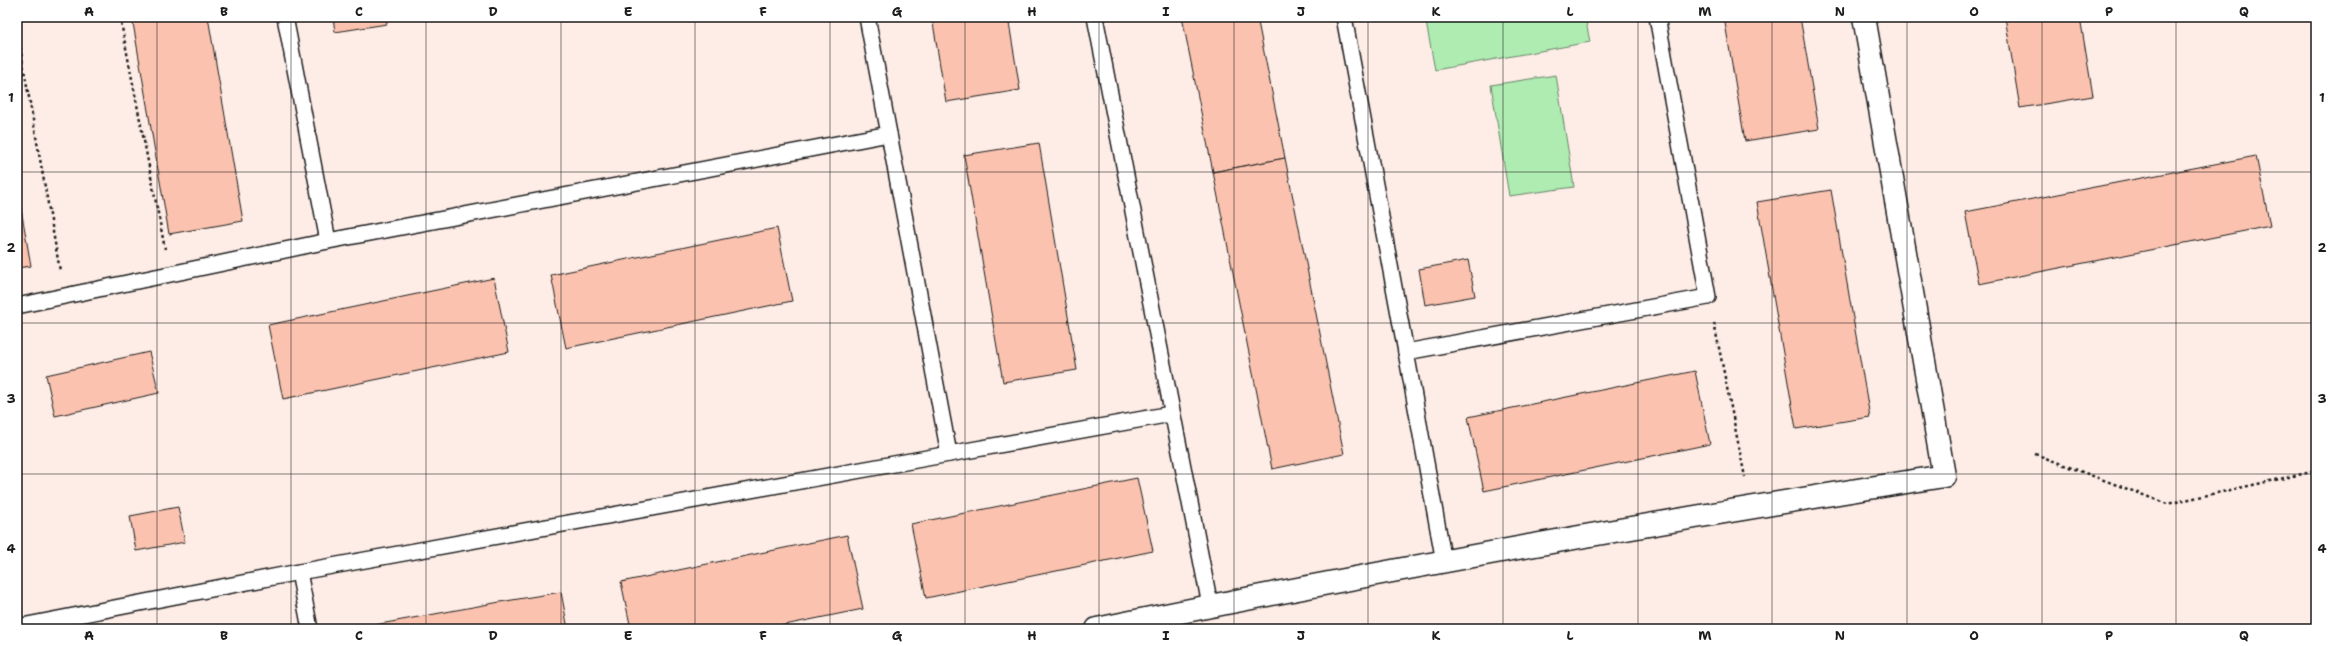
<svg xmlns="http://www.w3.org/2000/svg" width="2333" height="646" viewBox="0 0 2333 646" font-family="'Shantell Sans',sans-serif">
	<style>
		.green { fill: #afecb2; stroke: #668467 }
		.building { fill: #fbc3af; stroke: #1c1c1c }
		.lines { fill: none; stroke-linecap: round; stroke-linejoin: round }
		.lane-casing { stroke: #1c1c1c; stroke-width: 18 }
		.street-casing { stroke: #1c1c1c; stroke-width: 25 }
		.path { stroke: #1c1c1c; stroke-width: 2.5; stroke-dasharray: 3 3; stroke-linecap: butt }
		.lane { stroke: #fff; stroke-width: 15 }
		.street { stroke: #fff; stroke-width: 22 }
		.grid { fill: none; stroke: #1c1c1c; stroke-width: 1; stroke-opacity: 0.55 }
		.neatline { fill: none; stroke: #1c1c1c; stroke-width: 1.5 }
		.grid-label { font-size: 13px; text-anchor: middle; font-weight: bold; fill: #1c1c1c }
	</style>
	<rect width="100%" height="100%" fill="#feede7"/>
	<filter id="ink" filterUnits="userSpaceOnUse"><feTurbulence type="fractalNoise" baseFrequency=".025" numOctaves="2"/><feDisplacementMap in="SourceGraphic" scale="8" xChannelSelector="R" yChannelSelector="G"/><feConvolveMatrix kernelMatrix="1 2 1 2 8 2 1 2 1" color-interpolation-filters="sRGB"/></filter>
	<g filter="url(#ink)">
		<!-- green -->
		<g class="green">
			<polygon points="1425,17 1585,17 1590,42 1435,70"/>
			<polygon points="1556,75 1574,187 1509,196 1491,85"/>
		</g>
		<!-- building -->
		<g class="building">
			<polygon points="132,17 208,17 243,221 169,234"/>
			<polygon points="333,17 386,17 387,24 335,32"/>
			<polygon points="932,17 1008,17 1020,90 946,102"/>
			<polygon points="1182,17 1257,17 1285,158 1213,172"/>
			<polygon points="1724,17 1800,17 1819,129 1745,141"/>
			<polygon points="2005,17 2080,17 2093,96 2020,108"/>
			<polygon points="1039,143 1077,370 1003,382 964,155"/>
			<polygon points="2256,156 2270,226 1979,284 1965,212"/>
			<polygon points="1285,158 1344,454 1272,469 1213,172"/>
			<polygon points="17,186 31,266 17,268"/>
			<polygon points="1831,190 1870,417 1796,429 1757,202"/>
			<polygon points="777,228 792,301 566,348 551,275"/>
			<polygon points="1468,260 1475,296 1425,305 1419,269"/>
			<polygon points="494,278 509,352 283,399 268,325"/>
			<polygon points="149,352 159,393 55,416 46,375"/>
			<polygon points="1695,371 1710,444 1484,491 1468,417"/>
			<polygon points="1137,478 1153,551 926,598 911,524"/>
			<polygon points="178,507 185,542 136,551 130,516"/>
			<polygon points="847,535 863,609 765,629 631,629 621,582"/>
			<polygon points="561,592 568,629 353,629 500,602"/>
		</g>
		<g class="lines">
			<!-- lane casing -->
			<g class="lane-casing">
				<g id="lane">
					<polyline points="285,17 328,241"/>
					<polyline points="867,17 889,134"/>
					<polyline points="1095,17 1210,605"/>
					<polyline points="1344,17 1406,352"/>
					<polyline points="17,306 328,241 889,134 949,454 299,572 17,627"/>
					<polyline points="949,454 1171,414"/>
					<polyline points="1444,562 1406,352 1708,297 1657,17"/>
					<polyline points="299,572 310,629"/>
				</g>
			</g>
			<!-- street casing -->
			<g class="street-casing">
				<path id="street" d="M1097,629C1378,571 1661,521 1944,476L1864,17"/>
			</g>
			<!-- path -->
			<g class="path">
				<polyline points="120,17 165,249"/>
				<polyline points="17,30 60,271"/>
				<polyline points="1714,323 1745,477"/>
				<polyline points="2035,454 2167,504 2316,471"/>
			</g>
			<!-- lane -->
			<use href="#lane" class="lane"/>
			<!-- street -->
			<use href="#street" class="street"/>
		</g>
	</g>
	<!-- grid -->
	<path class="grid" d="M157,17V629M291,17V629M426,17V629M561,17V629M695,17V629M830,17V629M965,17V629M1099,17V629M1234,17V629M1368,17V629M1503,17V629M1638,17V629M1772,17V629M1907,17V629M2042,17V629M2176,17V629M17,172H2316M17,323H2316M17,474H2316"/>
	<!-- margin -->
	<rect width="2333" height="646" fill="none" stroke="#fff" stroke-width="44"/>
	<rect x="22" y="22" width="2289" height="602" class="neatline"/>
	<g class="grid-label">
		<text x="89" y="16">A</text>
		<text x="224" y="16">B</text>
		<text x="359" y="16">C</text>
		<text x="493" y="16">D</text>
		<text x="628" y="16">E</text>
		<text x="763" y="16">F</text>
		<text x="897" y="16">G</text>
		<text x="1032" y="16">H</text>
		<text x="1166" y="16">I</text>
		<text x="1301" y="16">J</text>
		<text x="1436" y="16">K</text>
		<text x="1570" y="16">L</text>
		<text x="1705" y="16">M</text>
		<text x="1840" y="16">N</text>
		<text x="1974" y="16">O</text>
		<text x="2109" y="16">P</text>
		<text x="2244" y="16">Q</text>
		<text x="11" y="102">1</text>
		<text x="2322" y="102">1</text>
		<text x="11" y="252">2</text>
		<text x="2322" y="252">2</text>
		<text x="11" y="403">3</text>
		<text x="2322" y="403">3</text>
		<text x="11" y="553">4</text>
		<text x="2322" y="553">4</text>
		<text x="89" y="640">A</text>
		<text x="224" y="640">B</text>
		<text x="359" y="640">C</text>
		<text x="493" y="640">D</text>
		<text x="628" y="640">E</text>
		<text x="763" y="640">F</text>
		<text x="897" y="640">G</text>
		<text x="1032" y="640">H</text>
		<text x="1166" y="640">I</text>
		<text x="1301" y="640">J</text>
		<text x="1436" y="640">K</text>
		<text x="1570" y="640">L</text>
		<text x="1705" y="640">M</text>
		<text x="1840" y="640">N</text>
		<text x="1974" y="640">O</text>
		<text x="2109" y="640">P</text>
		<text x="2244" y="640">Q</text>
	</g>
</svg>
